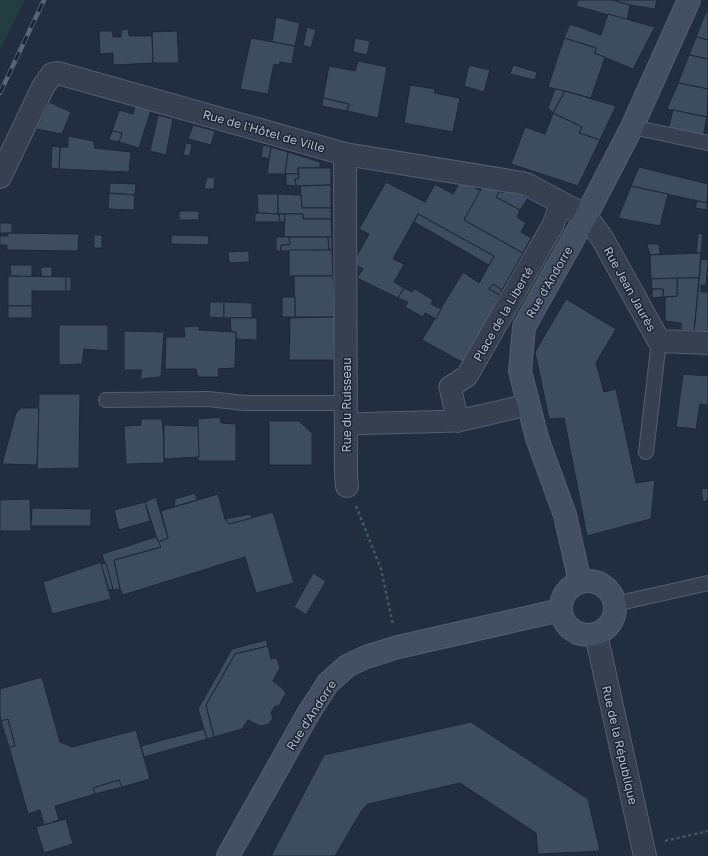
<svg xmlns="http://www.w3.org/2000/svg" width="708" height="856" viewBox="0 0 708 856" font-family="'Golos Text',sans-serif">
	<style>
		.green { fill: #243d41 }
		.building { fill: #3e4c60; stroke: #1e2737 }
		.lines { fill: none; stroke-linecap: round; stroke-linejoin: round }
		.service-casing { stroke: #555e6e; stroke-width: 16 }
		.pedestrian-casing { stroke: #555e6e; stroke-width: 23 }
		.minor-casing { stroke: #555e6e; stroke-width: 24 }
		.secondary-casing { stroke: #555e6e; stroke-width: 24 }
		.path { stroke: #425a5e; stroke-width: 2.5; stroke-dasharray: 3 3; stroke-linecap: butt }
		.service { stroke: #374050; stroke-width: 14 }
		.pedestrian { stroke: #374050; stroke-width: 21 }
		.minor { stroke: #374050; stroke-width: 22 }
		.secondary { stroke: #444f63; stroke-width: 22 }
		.rail-casing { stroke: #586477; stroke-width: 4.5 }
		.rail { stroke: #1c2535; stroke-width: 3; stroke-dasharray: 9; stroke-linecap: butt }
		.labels { text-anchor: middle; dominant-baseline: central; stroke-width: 3; stroke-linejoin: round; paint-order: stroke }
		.street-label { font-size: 12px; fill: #b3bbcb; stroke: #1c2535 }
	</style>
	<rect width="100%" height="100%" fill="#222e40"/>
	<!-- green -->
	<g class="green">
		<polygon points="0,0 25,0 0,50"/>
		<polygon points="540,256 549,261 515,323 506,317"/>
	</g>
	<!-- building -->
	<g class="building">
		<polygon points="578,0 613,0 630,5 627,20 576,6"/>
		<polygon points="613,0 657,0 655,9 630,5"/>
		<polygon points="706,12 708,12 708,40 696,37"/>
		<polygon points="608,14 655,27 633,69 594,53 596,48 564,38 570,24 601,35"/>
		<polygon points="276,17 300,23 295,46 272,42"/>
		<polygon points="307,27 316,30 311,48 303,45"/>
		<polygon points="128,29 129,36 152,36 153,63 113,65 113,53 100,54 99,31 112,31 113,37 121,37 121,30"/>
		<polygon points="177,31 179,63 153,63 152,32"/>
		<polygon points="696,37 708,40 708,59 689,55"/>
		<polygon points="251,38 295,46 292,64 280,62 279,65 274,64 268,94 240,89"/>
		<polygon points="355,38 370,41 367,55 353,52"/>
		<polygon points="564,38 596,48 594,53 605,57 591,98 548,87"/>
		<polygon points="689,55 708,59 708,89 678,83"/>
		<polygon points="358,61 387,67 378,118 347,111 349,104 323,98 329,66 355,71"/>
		<polygon points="469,65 490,70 484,92 464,86"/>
		<polygon points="513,65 537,72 535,80 510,74"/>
		<polygon points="678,83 708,89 707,117 667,109"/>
		<polygon points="410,85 435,89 434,93 460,98 453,132 404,123"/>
		<polygon points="555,89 565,91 553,113 548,108"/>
		<polygon points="565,91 616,106 600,140 579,133 582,127 553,113"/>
		<polygon points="323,98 349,104 347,111 322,106"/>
		<polygon points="49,102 71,112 62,134 36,129"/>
		<polygon points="135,106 151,110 139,148 119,142 122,133 112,131 119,110 133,114"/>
		<polygon points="673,110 707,117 703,137 668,130"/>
		<polygon points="553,113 582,127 579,133 600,140 578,186 511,164 525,127 545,134"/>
		<polygon points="158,115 173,119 166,155 150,151"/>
		<polygon points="193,125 215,131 211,145 188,139"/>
		<polygon points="112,131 122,133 119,142 109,140"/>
		<polygon points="68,136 94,141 95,148 131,152 129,172 59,169 60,147 68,147"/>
		<polygon points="186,143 192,144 190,156 183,155"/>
		<polygon points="263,145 271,147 269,159 261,157"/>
		<polygon points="52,146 60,147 59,169 51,168"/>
		<polygon points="271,147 288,152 285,174 267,174"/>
		<polygon points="288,152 320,162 320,168 298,168 298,174 285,174"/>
		<polygon points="639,167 708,184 707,203 631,186"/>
		<polygon points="298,168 331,168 331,185 296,186 295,179 299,178"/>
		<polygon points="286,174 298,174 299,178 295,179 296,186 286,185"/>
		<polygon points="207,177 215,178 214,189 204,189"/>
		<polygon points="461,180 481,191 464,220 523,253 502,290 493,284 489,289 500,295 464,363 422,340 463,272 479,283 494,256 418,214 393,259 404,264 394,282 404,288 398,298 357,278 363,269 353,263 369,234 359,229 386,182 425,202 435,184 453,194"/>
		<polygon points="485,182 500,191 496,197 520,210 517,217 526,223 521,232 531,238 523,253 464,220"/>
		<polygon points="110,183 136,184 135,195 109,193"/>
		<polygon points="331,185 331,208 302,208 300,186"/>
		<polygon points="631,186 668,194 660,226 618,218"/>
		<polygon points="507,187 528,198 520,210 496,197 500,191 503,193"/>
		<polygon points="109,193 135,195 134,210 108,209"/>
		<polygon points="257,194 278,194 278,214 258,213"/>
		<polygon points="278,194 301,195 302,208 331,208 331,219 303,219 303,214 278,214"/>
		<polygon points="697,201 707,203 707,210 695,208"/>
		<rect x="179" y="211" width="20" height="9"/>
		<polygon points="258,213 279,214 280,222 255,222 255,214"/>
		<polygon points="279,214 285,214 285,222 280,222"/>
		<polygon points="285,214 303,214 303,219 331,219 332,237 284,237"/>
		<polygon points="418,214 494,256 489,265 414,222"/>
		<rect x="0" y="223" width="12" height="10"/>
		<polygon points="8,233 79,234 78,251 7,250 7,245 0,245 0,236 8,236"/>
		<polygon points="698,233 703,234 701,253 696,253"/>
		<rect x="94" y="235" width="8" height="13"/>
		<polygon points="171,235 209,236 208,245 171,244"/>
		<polygon points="276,237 289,237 290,245 281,245 281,251 276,251"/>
		<polygon points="289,237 328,237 329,250 281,251 281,245 290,245"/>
		<polygon points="328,237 332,237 332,250 329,250"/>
		<polygon points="647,244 659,244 660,254 650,255"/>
		<polygon points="289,250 332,250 333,276 289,276"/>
		<polygon points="249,251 249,262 229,263 228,252"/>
		<polygon points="701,253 699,278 651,279 650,255"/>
		<polygon points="701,259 708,260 706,286 701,285 701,292 708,292 708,332 694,331"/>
		<polygon points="10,265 32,265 32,277 11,276"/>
		<polygon points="41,267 52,267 52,277 41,276"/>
		<polygon points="8,276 66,277 66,291 32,291 32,306 8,306"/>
		<polygon points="294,276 333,276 335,317 295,317"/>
		<rect x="66" y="277" width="5" height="14"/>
		<polygon points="677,278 699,278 694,331 681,330 681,323 665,321 665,297 677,296"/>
		<polygon points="677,278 677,296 663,297 663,289 652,289 651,279"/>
		<polygon points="493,284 502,290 500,295 489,289"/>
		<polygon points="404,288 412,292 415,289 433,300 431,304 441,309 436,319 425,313 423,317 405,307 408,302 398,298"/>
		<polygon points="652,289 663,289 663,297 652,298"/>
		<rect x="282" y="297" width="13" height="20"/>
		<polygon points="566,299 616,329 596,363 604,392 616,389 636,483 655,480 651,519 587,536 564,418 549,419 535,352"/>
		<polygon points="210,302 224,302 224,318 209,317"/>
		<polygon points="224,302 252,303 252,318 224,318"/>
		<rect x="8" y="306" width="24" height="12"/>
		<polygon points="335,317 334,360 289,360 290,318"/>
		<polygon points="230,318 257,318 257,340 236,339 236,332 231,331"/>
		<polygon points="59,325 108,325 108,351 84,349 82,364 59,365"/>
		<polygon points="199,326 199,330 236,332 235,368 218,369 219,377 198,377 196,369 165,369 166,337 185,337 184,327"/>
		<polygon points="124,331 164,332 161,377 140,379 142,370 124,370"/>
		<polygon points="683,374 708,376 708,405 700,404 696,429 676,427"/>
		<polygon points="39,394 80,394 79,468 37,469"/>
		<polygon points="21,408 39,408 37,465 2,464 16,413"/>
		<polygon points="220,417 221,423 236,424 236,461 198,461 198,419"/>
		<polygon points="141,419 162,419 164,441 164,463 126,464 124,426 141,425"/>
		<polygon points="269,421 299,421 312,433 312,465 269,465"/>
		<polygon points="164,425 198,426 199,457 164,459"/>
		<polygon points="708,488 708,500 703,502 701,489"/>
		<polygon points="195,493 197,500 174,507 175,499"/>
		<polygon points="218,494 225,519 229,524 273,512 294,583 256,593 245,557 123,595 120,589 114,560 161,547 158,542 168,538 161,511"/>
		<polygon points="156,497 168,538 158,542 145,502"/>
		<polygon points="30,499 31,531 0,531 0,500"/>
		<polygon points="145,502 150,521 119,530 114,510"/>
		<polygon points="32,508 91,509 91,526 31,526"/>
		<polygon points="250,514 252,518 229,524 225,519"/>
		<polygon points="156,537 161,547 114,560 120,589 113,590 102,554"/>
		<polygon points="101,562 111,599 52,614 43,582"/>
		<polygon points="106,563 113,589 109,590 101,564"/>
		<polygon points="313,573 326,581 306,615 294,607"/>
		<polygon points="266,640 268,646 235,654 206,705 214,737 207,739 198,709 232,649"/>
		<polygon points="268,646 271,659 277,658 280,668 273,681 282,688 286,693 279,706 275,706 271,713 273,718 269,724 260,726 248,720 242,729 214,737 206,705 235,654"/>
		<polygon points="42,677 60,742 72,747 136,730 150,779 122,787 119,780 93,788 95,794 55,806 59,820 44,825 40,810 28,814 9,747 15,746 8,719 1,721 0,717 0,689"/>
		<polygon points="8,719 15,746 9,747 1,721"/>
		<polygon points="471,722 588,799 600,851 538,854 536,833 460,783 368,804 362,810 335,856 271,856 324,755"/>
		<polygon points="204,729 207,739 144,757 141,746"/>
		<polygon points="119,780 122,787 95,794 93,788"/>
		<polygon points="66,819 73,844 44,853 36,827"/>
	</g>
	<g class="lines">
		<!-- service casing -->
		<g class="service-casing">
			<g id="service">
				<polyline points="632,127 708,143"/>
				<polyline points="106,400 208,399 245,403 346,403"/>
				<polyline points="646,452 659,341"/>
				<polyline points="615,604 708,583"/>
			</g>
		</g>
		<!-- pedestrian casing -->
		<g class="pedestrian-casing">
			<g id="pedestrian">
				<polyline points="527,405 458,421 450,387 467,376 553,225 561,202"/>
				<polyline points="346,424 458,421"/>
			</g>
		</g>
		<!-- minor casing -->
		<g class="minor-casing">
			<g id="minor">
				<polyline points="345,154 346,476 347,486"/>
				<polyline points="0,177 43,87 52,74 58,73 345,154 522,183 528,185 586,216 602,238 659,341 708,343"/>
				<polyline points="596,634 645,856"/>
			</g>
		</g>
		<!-- secondary casing -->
		<g class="secondary-casing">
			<g id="secondary">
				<circle cx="588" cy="608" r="27"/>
				<polyline points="580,582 565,515 537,438 520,371 524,327 586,216 632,127 689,0"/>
				<polyline points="228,856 308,714 328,683 347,666 366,657 398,647 561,610"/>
			</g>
		</g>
		<!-- path -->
		<g class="path">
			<polyline points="356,506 381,569 393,625"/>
			<polyline points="665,841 708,831"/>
		</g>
		<!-- service -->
		<use href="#service" class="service"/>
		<!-- pedestrian -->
		<use href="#pedestrian" class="pedestrian"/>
		<!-- minor -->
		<use href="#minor" class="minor"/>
		<!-- secondary -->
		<use href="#secondary" class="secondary"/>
		<!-- rail casing -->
		<g class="rail-casing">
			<polyline id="rail" points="0,93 44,0"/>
		</g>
		<!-- rail -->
		<use href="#rail" class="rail"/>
	</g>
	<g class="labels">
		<!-- street labels -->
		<g class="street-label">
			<text transform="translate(264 131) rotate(16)">Rue de l'Hôtel de Ville</text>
			<text transform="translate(549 282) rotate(-60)">Rue d'Andorre</text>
			<text transform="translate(630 289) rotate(61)">Rue Jean Jaurès</text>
			<text transform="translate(503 314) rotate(-60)">Place de la Liberté</text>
			<text transform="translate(346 405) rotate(-90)">Rue du Ruisseau</text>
			<text transform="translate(311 715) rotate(-57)">Rue d'Andorre</text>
			<text transform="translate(620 745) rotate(77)">Rue de la République</text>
		</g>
	</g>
</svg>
